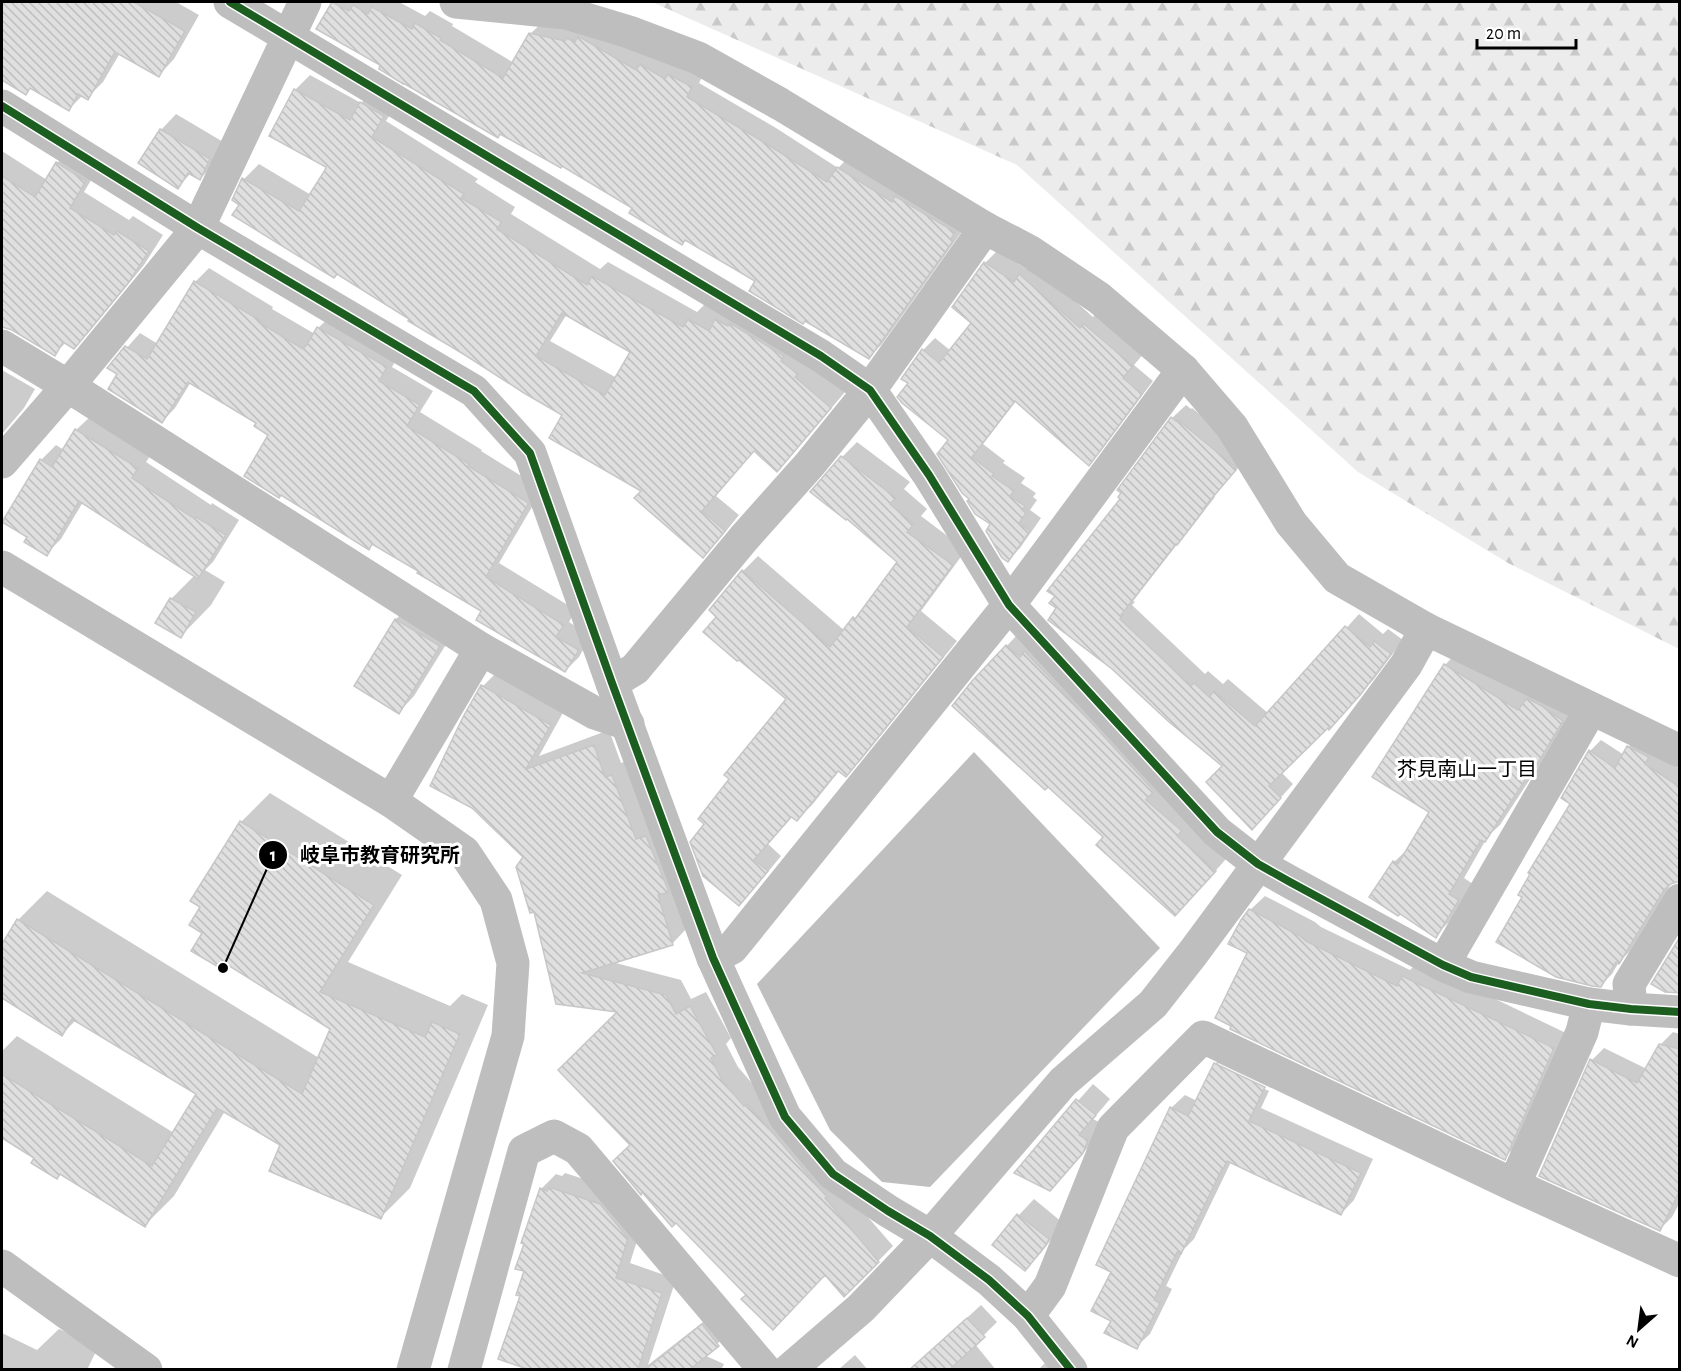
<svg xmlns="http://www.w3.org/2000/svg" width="1681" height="1371" viewBox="0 0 1681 1371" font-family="'Alegreya Sans','Noto Sans JP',sans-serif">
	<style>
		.forest { fill: url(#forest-firs) }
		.water { fill: #bfbfbf }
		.shadow { fill: #0003; fill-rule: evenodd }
		.building { fill: url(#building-back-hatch); stroke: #c7c7c7; stroke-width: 1.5; fill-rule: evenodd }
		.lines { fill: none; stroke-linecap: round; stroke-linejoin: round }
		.minor { stroke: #bebebe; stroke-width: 33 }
		.tertiary { stroke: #bebebe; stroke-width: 33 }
		.cycleway-casing { stroke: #fff; stroke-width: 11 }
		.cycleway { stroke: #1b5e20; stroke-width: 8 }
		.labels { text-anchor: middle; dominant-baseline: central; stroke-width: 6; stroke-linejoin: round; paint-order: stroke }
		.neighbourhood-label { font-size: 20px; fill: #000; stroke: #fff }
		.leader { fill: none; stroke: #000; stroke-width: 2 }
		.callout-dot { fill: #000; stroke: #fff; stroke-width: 2 }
		.mark-label { font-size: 18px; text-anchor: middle; font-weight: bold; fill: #fff }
		.callout-label { font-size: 20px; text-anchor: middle; font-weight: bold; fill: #000; stroke: #fff; stroke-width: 6; stroke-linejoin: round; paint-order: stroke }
	</style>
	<defs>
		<pattern id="forest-firs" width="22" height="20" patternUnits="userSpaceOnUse" patternTransform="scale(1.5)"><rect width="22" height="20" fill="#ececec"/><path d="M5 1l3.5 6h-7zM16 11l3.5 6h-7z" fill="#c9c9c9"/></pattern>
		<pattern id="building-back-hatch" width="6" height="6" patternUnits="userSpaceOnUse" patternTransform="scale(1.5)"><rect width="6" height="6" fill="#dfdfdf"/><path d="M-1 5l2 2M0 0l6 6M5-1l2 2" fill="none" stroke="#bebebe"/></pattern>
	</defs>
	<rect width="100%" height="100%" fill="#fff"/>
	<!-- forest -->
	<polygon class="forest" points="652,2 1679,2 1679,649 1508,563 1358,472 1017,165"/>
	<!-- water -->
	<polygon class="water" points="974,752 1160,948 930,1187 882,1182 830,1130 757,984"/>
	<!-- shadow -->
	<g class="shadow">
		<polygon points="2,2 176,2 199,15 174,59 159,75 120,53 103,82 87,98 83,95 69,109 31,87 26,93 2,79"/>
		<polygon points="333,2 399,2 425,16 430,11 453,24 452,26 514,63 530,34 544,21 704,73 699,83 776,128 838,168 851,155 965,227 882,344 868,358 805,320 757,281 686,239 682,243 634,208 563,164 318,29"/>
		<path d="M310,75L361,103L376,88L398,101L386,121L478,179L475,182L515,207L511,214L600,269L608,262L697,312L704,305H732L845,392L792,455L777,470L755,450L716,496L739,515L718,541L703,556L643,490L564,414L411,318L234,200L244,179L259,164L311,195L328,166L295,90ZM567,314L632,352L617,378L550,341Z"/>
		<polygon points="176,114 225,143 215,163 200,179 191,173 178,187 161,130"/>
		<polygon points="73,148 100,165 84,192 129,220 133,216 163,235 144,265 89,332 74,347 66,342 55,354 12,329 2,326 2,258 3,259 19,232 2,222 2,151 47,180 57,163"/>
		<polygon points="998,250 1026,269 1032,263 1093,317 1097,313 1144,353 1134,365 1153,381 1101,451 1089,464 1016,401 983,444 1005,461 1003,463 1025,478 1021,483 1036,493 1033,497 1037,500 1030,510 1041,518 1020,548 1008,560 992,523 971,498 950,440 911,383 923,350 935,338 951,351 973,323 954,307 985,263"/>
		<polygon points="209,268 273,307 272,309 315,334 318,328 332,315 400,353 392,367 433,391 420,412 482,450 481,451 541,488 542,490 499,563 576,610 569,622 591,636 579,657 565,671 483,611 420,571 374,543 368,548 258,422 191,382 175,408 162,422 119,374 109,368 140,333 158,344 195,282"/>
		<polygon points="2,370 35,389 24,408 2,434"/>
		<polygon points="1186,405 1191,409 1192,408 1249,455 1214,496 1215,497 1190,529 1182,538 1133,601 1135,602 1132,605 1205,674 1208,671 1223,684 1228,679 1269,714 1359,614 1383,634 1388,629 1403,640 1374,679 1342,714 1328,726 1281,772 1293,784 1265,815 1224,766 1113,667 1122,498 1172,418"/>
		<polygon points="91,416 152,453 146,462 211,505 212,503 239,520 213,562 205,570 225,582 211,605 181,636 157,622 171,599 195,575 83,502 61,539 46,554 29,536 41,460 56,445 64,450 76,430"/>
		<polygon points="857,442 910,482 904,489 927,509 921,516 966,550 921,611 957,641 861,760 846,775 840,770 812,805 797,819 793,816 768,844 781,856 754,889 739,904 706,824 731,779 788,699 719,616 743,571 758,556 845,631 866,607 899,562 847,517 812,492 842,457"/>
		<polygon points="411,604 455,630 414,696 399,712 356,686 396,619"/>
		<polygon points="1018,634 1226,859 1187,903 1105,837 973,682"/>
		<polygon points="1460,649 1577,705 1544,761 1536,770 1500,825 1488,836 1464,878 1473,884 1451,920 1435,936 1394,862 1410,847 1431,811 1445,665"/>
		<polygon points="498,671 565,709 539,756 609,730 621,763 627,761 687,928 672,944 612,962 681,980 691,999 706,992 731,1038 726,1044 738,1067 893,1246 845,1295 826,1273 772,1329 786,1279 632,1144 620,1011 558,1003 483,686"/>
		<polygon points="1639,736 1655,753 1680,769 1680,880 1672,882 1630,951 1619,962 1612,974 1601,985 1524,896 1573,803 1563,798 1590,751 1601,740 1624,755 1628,747"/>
		<polygon points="270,793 402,875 348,962 450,1006 462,994 488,1005 410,1188 381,1217 281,1145 225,1111 174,1196 145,1225 61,1173 57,1177 36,1157 2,1136 2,1051 17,1036 174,1133 198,1094 76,1020 62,1034 2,996 2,947 18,920 47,891 319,1058 332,1028 229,964 224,969 204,933 202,907 241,822"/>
		<polygon points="1265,896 1315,922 1321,927 1410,970 1418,962 1568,1034 1519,1143 1504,1158 1249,953 1250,910"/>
		<polygon points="1673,1032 1680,1034 1680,1202 1672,1217 1660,1229 1592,1060 1604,1048 1647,1069 1660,1045"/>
		<polygon points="1228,1051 1277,1074 1271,1088 1218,1063 1218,1067 1269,1091 1261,1108 1373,1159 1354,1200 1341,1214 1231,1162 1194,1239 1184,1249 1166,1286 1172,1289 1150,1334 1136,1347 1113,1320 1113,1271 1171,1108 1185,1095 1197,1101 1215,1064"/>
		<polygon points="1093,1084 1110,1099 1093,1119 1103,1124 1098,1136 1066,1173 1034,1150"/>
		<polygon points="565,1173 615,1189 643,1222 630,1263 676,1279 648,1365 717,1311 733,1330 704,1355 724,1364 721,1370 535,1370 522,1295 541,1189 556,1174 562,1176"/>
		<polygon points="1034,1199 1063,1223 1061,1227 1040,1254 1025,1269 994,1245 1019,1215"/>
		<polygon points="981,1305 997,1322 975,1344 996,1370 910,1370"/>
		<polygon points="59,1329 98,1347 87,1370 2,1370 2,1333 37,1350"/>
		<polygon points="855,1355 868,1370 838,1370"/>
		<polygon points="1046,1362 1052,1370 1038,1370"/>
	</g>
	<!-- building -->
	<g class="building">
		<polygon points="2,2 134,2 185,31 159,77 115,52 88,100 78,94 69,111 30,88 26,95 2,80"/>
		<polygon points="332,2 349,11 353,5 368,14 372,7 412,29 415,23 441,38 440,40 503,78 529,33 565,41 567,38 575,42 578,36 636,70 640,64 665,79 668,74 692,87 687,97 762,141 827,182 837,167 892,202 895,196 955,232 951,239 953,241 869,359 805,321 803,324 749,291 755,281 685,240 682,245 629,213 632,208 562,166 561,168 500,134 498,138 403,83 403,84 379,69 380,65 316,29"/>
		<path d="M294,89L350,120L360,102L384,116L372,137L464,194L461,198L502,222L497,229L587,285L592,276L683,327L688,319L709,331L715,319L728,326L730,323L784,356L781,361L798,374L795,377L831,408L777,472L754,451L702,511L725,531L703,558L634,498L641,491L549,438L562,415L524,393L465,355L408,321L409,319L337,274L334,278L232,215L239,205L232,200L242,178L299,211L325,170L326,167L269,136ZM562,313L630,352L605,395L536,356Z"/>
		<polygon points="160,129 210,159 200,180 188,173 178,189 138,163"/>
		<polygon points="56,162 86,181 70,208 114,235 117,231 149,251 129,282 74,349 63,342 55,356 12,330 2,327 2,176 35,197"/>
		<polygon points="984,262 1014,282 1019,274 1080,328 1084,324 1133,366 1123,378 1142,394 1089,466 1015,401 972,457 994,474 992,476 1014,491 1010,496 1025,506 1022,510 1026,513 1019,523 1030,531 1008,562 1002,558 986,531 990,524 975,514 967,501 969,499 962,493 937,454 948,440 902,403 897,397 908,383 901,379 922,349 939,363 971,323 952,307"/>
		<polygon points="194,281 261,321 260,323 303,349 305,346 306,346 317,327 387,367 379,381 420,405 407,426 469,464 468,466 527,502 528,504 486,577 564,625 556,637 579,650 565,672 476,620 481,611 417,573 418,571 372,544 369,550 281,495 279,498 244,476 268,435 254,426 256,423 188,382 162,423 108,389 117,374 107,368 125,346 147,359"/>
		<polygon points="1171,417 1176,421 1178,420 1234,466 1236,470 1202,510 1203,511 1177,545 1176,544 1121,615 1122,615 1120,619 1191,686 1194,683 1209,697 1214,691 1255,726 1345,626 1370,647 1374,641 1391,654 1361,694 1329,730 1328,728 1269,786 1281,798 1252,830 1206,782 1222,766 1168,721 1112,669 1048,620 1056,608 1049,603 1055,596 1047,591 1120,499 1118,497 1121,493 1117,490"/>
		<polygon points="75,429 138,468 132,478 195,519 196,517 226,535 198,579 79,501 47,556 24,542 27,537 2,522 40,459 52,467"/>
		<polygon points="841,456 896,498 890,504 914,524 907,532 953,565 907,627 943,657 846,777 838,771 797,821 791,817 754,860 768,871 739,906 703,876 690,842 704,824 698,819 729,779 724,775 786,699 739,660 737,661 703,632 716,617 709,610 742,570 830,647 853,617 855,619 897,562 847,519 846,520 810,492"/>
		<polygon points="170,598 196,612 181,638 155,623"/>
		<polygon points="395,619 440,646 399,714 354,686"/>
		<polygon points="1006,645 1020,657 1024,651 1054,682 1154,791 1146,800 1182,831 1177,836 1216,871 1175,916 1096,845 1103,837 1048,787 1045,790 952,706 972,681"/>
		<polygon points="1444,664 1518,710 1527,698 1540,705 1563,721 1529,778 1527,777 1485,842 1481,840 1449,894 1459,900 1436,938 1400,914 1398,916 1369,897 1393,861 1398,864 1429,812 1372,777"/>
		<polygon points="481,685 551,725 526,769 594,745 605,777 612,775 636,839 646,836 669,892 658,895 673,945 582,973 666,995 676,1014 690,1006 717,1055 711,1058 723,1082 744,1106 747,1104 772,1132 827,1197 825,1198 879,1262 844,1297 825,1275 773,1330 741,1299 746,1295 676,1223 672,1227 642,1192 641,1195 613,1161 630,1145 558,1070 617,1012 556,1004 534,912 530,913 516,867 523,857 472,808 430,786 463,717"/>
		<polygon points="1627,746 1649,757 1645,764 1680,787 1680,881 1671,884 1664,890 1619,964 1616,962 1601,987 1592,986 1556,977 1496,942 1522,897 1518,895 1530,874 1528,873 1570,804 1561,798 1589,750 1615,768"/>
		<polygon points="240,821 374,905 320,992 425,1037 432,1022 460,1034 381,1219 269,1171 280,1145 217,1108 145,1227 60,1174 57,1179 31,1163 34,1158 2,1138 2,1074 152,1166 196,1094 72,1019 62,1036 2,998 2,944 17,919 302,1094 330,1029 228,965 225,971 191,951 202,933 189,925 200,907 190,901"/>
		<polygon points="1249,909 1300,936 1306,941 1397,986 1402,976 1554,1048 1505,1160 1230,1029 1231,1026 1215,1018 1247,953 1228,944 1241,920"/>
		<polygon points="1680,937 1680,993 1665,992 1651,984"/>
		<polygon points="1659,1044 1680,1049 1680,1190 1660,1231 1539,1176 1590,1059 1637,1083"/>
		<polygon points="1214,1063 1265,1087 1249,1121 1361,1173 1341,1215 1227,1161 1223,1169 1222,1169 1181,1254 1177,1252 1154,1300 1160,1303 1137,1349 1104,1333 1111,1321 1091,1311 1111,1272 1096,1265 1170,1107 1188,1116"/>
		<polygon points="1076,1099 1096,1115 1079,1135 1088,1140 1083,1153 1050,1191 1014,1173"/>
		<polygon points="549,1187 600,1204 628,1238 616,1278 662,1293 638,1370 530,1370 498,1359 520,1296 516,1295 524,1271 515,1269 524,1244 521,1243 540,1188 547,1191"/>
		<polygon points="1017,1214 1049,1239 1046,1245 1025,1271 992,1245"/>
		<polygon points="967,1318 985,1337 949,1370 909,1370"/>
		<polygon points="702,1324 719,1346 689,1370 645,1370"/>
	</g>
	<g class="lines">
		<!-- minor -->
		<g class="minor">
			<polyline points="230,2 821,356 870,390 929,475 1009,605 1217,832 1258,864 1290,882 1443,965 1471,977 1589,1004 1631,1009 1680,1012"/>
			<polyline points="456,2 566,13 629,32 698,58 780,104 985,228 1029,251 1099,298 1183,370 1232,427 1291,523 1337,578 1426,629 1680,751"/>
			<polyline points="2,106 198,228 474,391 530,453 612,683 713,958 785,1117 833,1174 888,1211 930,1236 989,1280 1028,1316 1071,1370"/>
			<polyline points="2,346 68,386 481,649 595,713 628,724"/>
			<polyline points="2,462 68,386 198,228 305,2"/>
			<polyline points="2,567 391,801 464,852 496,900 513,963 508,1036 413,1370"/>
			<polyline points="612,683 635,669 744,538 810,464 870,390 985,228"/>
			<polyline points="391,801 481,649"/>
			<polyline points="713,958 732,948 1009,605 1183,370"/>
			<polyline points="1443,965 1591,709"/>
			<polyline points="1631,1009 1629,984 1680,900"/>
			<polyline points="1514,1185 1582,1032 1589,1004"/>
			<polyline points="1028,1316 1050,1286 1113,1128 1203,1037 1514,1185 1680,1261"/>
			<polyline points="464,1370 524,1151 554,1136 578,1149 765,1370"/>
			<polyline points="789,1370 861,1308 930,1236 1063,1082 1153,1004 1193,953 1406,665 1426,629"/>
		</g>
		<!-- tertiary -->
		<polyline class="tertiary" points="2,1266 146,1370"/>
		<!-- cycleway casing -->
		<g class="cycleway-casing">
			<g id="cycleway">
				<polyline points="230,2 821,356 870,390 929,475 1009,605 1217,832 1258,864 1290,882 1443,965 1471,977 1589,1004 1631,1009 1680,1012"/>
				<polyline points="2,106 198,228 474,391 530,453 612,683 713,958 785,1117 833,1174 888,1211 930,1236 989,1280 1028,1316 1071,1370"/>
			</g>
		</g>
		<!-- cycleway -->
		<use href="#cycleway" class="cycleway"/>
	</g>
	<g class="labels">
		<!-- neighbourhood labels -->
		<g class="neighbourhood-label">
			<text x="1467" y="770">芥見南山一丁目</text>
		</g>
	</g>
	<!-- callouts -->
	<path class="leader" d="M223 968L273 855"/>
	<g class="callout-dot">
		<circle cx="223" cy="968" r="6"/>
		<circle cx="273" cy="855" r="15"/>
	</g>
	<g class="mark-label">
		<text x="273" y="861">1</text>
	</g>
	<g class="callout-label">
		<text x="380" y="862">岐阜市教育研究所</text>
	</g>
	<!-- border -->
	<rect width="1681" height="1371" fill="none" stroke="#000000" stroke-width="6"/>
	<!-- north arrow -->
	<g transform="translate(1639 1329) rotate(208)" stroke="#ffffff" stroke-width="4.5" paint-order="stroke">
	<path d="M0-4.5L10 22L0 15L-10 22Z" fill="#000000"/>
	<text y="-9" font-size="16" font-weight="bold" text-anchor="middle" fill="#000000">N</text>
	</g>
	<!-- scale -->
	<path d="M1477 39v9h99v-9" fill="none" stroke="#000000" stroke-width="3"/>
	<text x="1486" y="39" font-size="18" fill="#000000" stroke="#ffffff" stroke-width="4.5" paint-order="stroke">20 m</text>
</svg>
